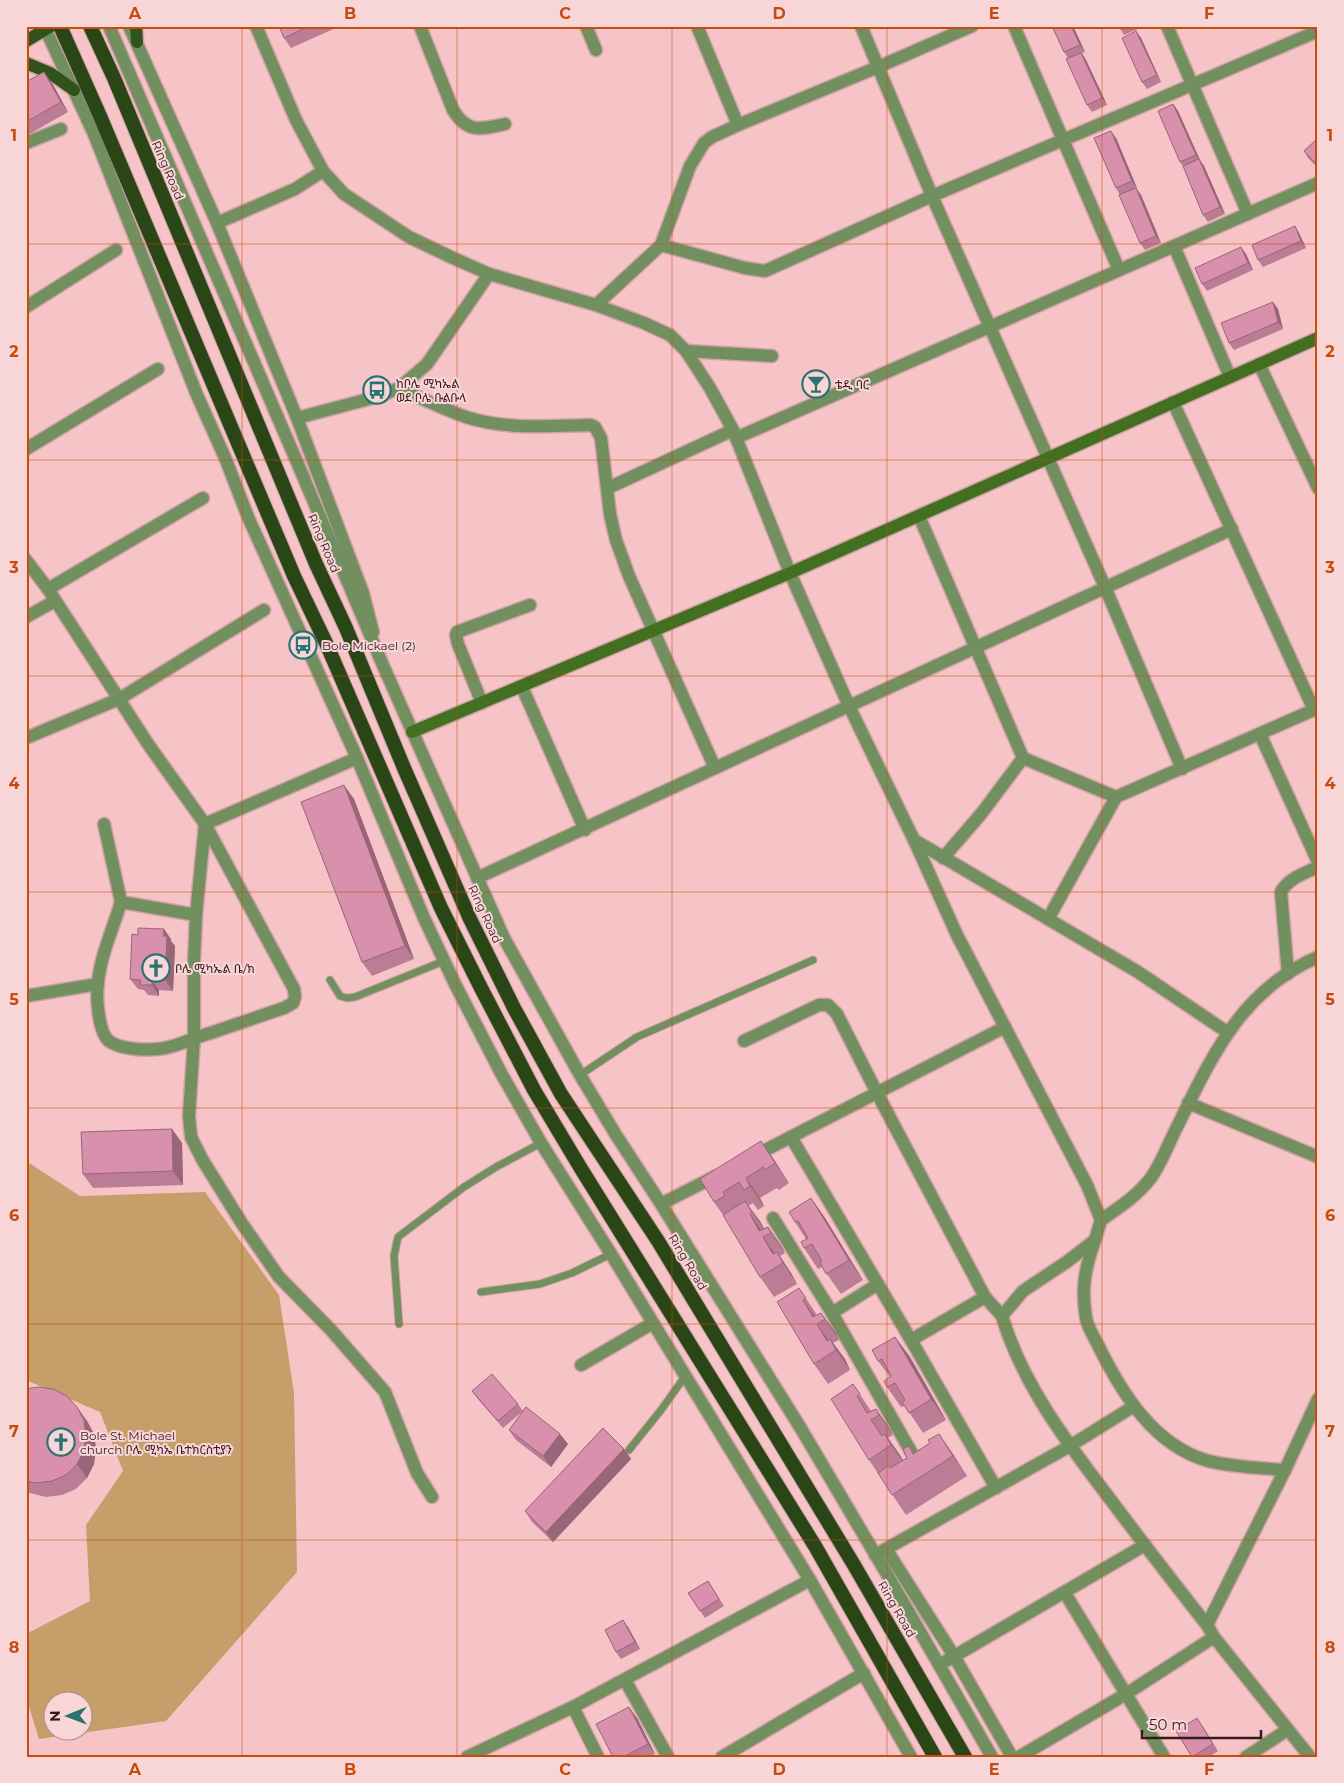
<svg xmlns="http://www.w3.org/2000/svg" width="1344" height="1783" viewBox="0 0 1344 1783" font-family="Montserrat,'Noto Sans Ethiopic',sans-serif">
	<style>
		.green { fill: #c69e69; fill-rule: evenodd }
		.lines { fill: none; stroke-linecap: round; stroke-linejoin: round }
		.service-casing { stroke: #d0a2a5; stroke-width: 9 }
		.minor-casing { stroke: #d0a2a5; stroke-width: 15 }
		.tertiary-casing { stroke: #d0a2a5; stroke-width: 15 }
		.secondary-casing { stroke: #d0a2a5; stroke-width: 15 }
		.primary-casing { stroke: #d0a2a5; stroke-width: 15 }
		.trunk-casing { stroke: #d0a2a5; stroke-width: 16 }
		.service { stroke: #72905f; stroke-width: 7 }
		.minor { stroke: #72905f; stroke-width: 12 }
		.tertiary { stroke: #72905f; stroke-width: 12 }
		.secondary { stroke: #426f20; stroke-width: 12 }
		.primary { stroke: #32521b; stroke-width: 12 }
		.trunk { stroke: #2a4616; stroke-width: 14 }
		.wall { fill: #bb7c95 }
		.shaded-wall { fill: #986579 }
		.building { fill: #d990ad; stroke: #986579 }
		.grid { fill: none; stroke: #c54c0f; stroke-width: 1; stroke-opacity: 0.55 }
		.labels { text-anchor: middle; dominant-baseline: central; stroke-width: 4; stroke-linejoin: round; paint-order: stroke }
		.street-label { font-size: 12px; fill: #37191c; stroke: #f8d6d7 }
		.poi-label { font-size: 12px; fill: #37191c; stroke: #f8d6d7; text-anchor: start }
		.neatline { fill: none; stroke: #c54c0f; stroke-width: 2 }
		.grid-label { font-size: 16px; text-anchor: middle; font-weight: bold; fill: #c54c0f }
	</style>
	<rect width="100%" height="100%" fill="#f6c4c7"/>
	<!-- green -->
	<path class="green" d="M26,1161L80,1196L205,1192L279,1295L294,1393L297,1572L166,1721L39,1739L26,1697V1634L90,1601L86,1525L123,1471L100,1412L26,1380ZM52,1700H82V1730H52Z"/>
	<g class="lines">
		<!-- service casing -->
		<g class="service-casing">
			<g id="service">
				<polyline points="330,980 340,996 347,998 355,997 444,961"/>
				<polyline points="580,1075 637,1037 813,960"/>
				<polyline points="481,1292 540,1284 572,1273 611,1254"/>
				<polyline points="399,1324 394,1256 398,1237 464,1187 496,1167 541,1143"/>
				<polyline points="629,1450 661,1410 686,1375"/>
			</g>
		</g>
		<!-- minor casing -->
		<g class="minor-casing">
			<g id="minor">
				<polyline points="129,26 217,223 297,418 363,593 373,632"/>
				<path d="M420,26L453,110C468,134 481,129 505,124"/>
				<polyline points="586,26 596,50"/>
				<polyline points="697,26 738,125"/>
				<polyline points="861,26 932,196 1105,587 1182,769"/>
				<polyline points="1014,26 1119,270"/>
				<polyline points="1167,26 1248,214"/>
				<polyline points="26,143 61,129"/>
				<polyline points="217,223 295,189 323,171"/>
				<polyline points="661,245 745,268 765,271 932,196 1318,31"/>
				<polyline points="1174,246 1230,377"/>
				<polyline points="596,305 661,245 690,166 704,143 712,137 738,125 878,67 972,26"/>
				<polyline points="26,307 116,250"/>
				<polyline points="686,351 772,356"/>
				<polyline points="1259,364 1318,488"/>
				<path d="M399,388C421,398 443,409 466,417C506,430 550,426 591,425L595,427L601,438L610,514L616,540L629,576L715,768"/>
				<polyline points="1173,402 1314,710"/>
				<polyline points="297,418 380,396 399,388 427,364 489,274"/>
				<polyline points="736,438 1318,183"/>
				<polyline points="26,449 158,369"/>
				<polyline points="608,488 733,430"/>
				<polyline points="919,516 1023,758 1116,797"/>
				<path d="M26,560L48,589L148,744L205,824L294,989L295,997L293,1003L284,1008C257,1017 229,1027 201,1036C189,1040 177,1046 165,1048C150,1051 121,1050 109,1041C98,1032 96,996 98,982C101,954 113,929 121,902"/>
				<polyline points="48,589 203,498"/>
				<polyline points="26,617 55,601"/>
				<polyline points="522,687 585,830"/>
				<polyline points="482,703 458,644 456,635 457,632 530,605"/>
				<polyline points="1260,734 1318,862"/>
				<polyline points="26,738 119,699 264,610"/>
				<polyline points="104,824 121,902 196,915"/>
				<polyline points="205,824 196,915 194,962 194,1038 189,1116 191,1137 202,1159 241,1222 279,1277 331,1330 385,1392 417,1473 432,1497"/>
				<polyline points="205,824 357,758"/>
				<polyline points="914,840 1138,972 1227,1032"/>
				<polyline points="943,858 981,814 1023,758"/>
				<polyline points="477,878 1232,529"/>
				<polyline points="1048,919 1116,797 1318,708"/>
				<path d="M1288,974L1281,892C1289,878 1303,874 1318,867"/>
				<polyline points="26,996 98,984"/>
				<polyline points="744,1041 819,1005 828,1005 837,1014 877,1093 985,1297 1002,1316"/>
				<polyline points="1188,1103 1318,1157"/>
				<polyline points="791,1137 911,1340 996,1488"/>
				<polyline points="752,1157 1005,1027"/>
				<polyline points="661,1204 716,1176"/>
				<polyline points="773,1218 832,1313 914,1457"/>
				<path d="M1101,1220C1118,1208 1136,1197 1150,1179C1161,1165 1169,1142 1178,1125C1212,1056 1242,989 1318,957"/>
				<path d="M1095,1240C1085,1268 1081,1288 1086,1318C1088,1329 1096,1340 1100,1349C1123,1395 1154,1444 1205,1460C1228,1467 1261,1468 1285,1470"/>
				<polyline points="832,1313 878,1284"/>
				<polyline points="911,1340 985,1297"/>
				<polyline points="581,1365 653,1323"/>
				<polyline points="886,1549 954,1656 1012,1757"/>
				<polyline points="875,1555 1070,1446 1134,1406"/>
				<polyline points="1065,1593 1164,1757"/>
				<polyline points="1207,1625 1285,1470 1318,1399"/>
				<polyline points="946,1661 1145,1545"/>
				<polyline points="625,1680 668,1757"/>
				<polyline points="573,1707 598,1757"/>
				<polyline points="467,1757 573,1707 810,1580"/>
				<polyline points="722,1757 864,1673"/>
				<polyline points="1019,1757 1126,1694 1214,1637"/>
				<polyline points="1246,1757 1287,1730"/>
			</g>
		</g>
		<!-- tertiary casing -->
		<g class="tertiary-casing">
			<g id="tertiary">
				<polyline points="44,26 94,134 197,395 226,460 248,517 357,758 424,918 455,984 501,1073 541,1143 611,1254 810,1580 911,1757"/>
				<polyline points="109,26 297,462 382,663 504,938 580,1075 616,1135 661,1204 800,1427 888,1576 992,1757"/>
				<path d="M256,26L296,120L323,171L344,194L409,237L453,258L489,274L596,305L644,323L670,335L686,351L710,388L733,430L790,573L849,706L914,840L957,935L1087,1185L1101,1220L1095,1240L1068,1261L1023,1291L1002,1316C1022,1383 1065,1440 1107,1495C1140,1539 1173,1582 1207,1625L1214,1637L1310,1757"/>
			</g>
		</g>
		<!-- secondary casing -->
		<g class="secondary-casing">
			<polyline id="secondary" points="412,732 790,573 1318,338"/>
		</g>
		<!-- primary casing -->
		<g class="primary-casing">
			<g id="primary">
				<polyline points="136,26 137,42"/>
				<polyline points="26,41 51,26"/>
				<polyline points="26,63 50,73 74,90"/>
			</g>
		</g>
		<!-- trunk casing -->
		<g class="trunk-casing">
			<g id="trunk">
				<polyline points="60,26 100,116 294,576 326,643 441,908 480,986 534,1090 580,1167 815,1546 935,1757"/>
				<polyline points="90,26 114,78 316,564 346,628 404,768 470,919 514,1008 561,1094 658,1241 854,1565 965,1757"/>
			</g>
		</g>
		<!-- service -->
		<use href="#service" class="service"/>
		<!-- minor -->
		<use href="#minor" class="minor"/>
		<!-- tertiary -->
		<use href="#tertiary" class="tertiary"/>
		<!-- secondary -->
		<use href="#secondary" class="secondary"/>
		<!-- primary -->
		<use href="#primary" class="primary"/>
		<!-- trunk -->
		<use href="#trunk" class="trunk"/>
	</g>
	<!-- wall -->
	<g class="wall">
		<polygon points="279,26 340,26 291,48 284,38"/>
		<polygon points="1052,26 1073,26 1085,52 1082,53 1086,60 1107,105 1092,112 1087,105 1068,58 1064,52"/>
		<polygon points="1118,26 1137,26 1138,29 1124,35"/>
		<polygon points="1136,31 1141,38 1161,82 1147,89 1142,82"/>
		<polygon points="26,82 52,83 68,112 26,136"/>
		<polygon points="1173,104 1178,111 1199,159 1204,166 1225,214 1208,222 1203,215 1183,166 1180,162"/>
		<polygon points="1116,138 1137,188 1136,188 1141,195 1161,243 1145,250 1140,243 1120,195 1116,188"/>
		<polygon points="1318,138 1318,168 1308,158 1304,151"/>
		<polygon points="1295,226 1299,233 1306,248 1263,267 1258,260"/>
		<polygon points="1246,254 1253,270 1207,291 1202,284"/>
		<polygon points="1273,302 1278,309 1283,329 1234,350 1229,343"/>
		<polygon points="354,799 414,959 372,976 362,962"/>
		<polygon points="171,939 171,941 175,946 173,991 159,990 159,996 148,995 144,990 138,989 130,979"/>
		<polygon points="172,1129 182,1143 183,1185 93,1188 83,1174"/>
		<polygon points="761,1141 789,1183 779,1190 777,1188 760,1198 764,1206 758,1210 753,1203 748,1206 764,1228 768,1227 782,1247 785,1253 780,1256 791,1273 797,1284 774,1297 760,1277 723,1215 714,1202"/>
		<polygon points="811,1198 825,1218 863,1280 841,1294 822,1267 818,1269 804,1248 806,1239 795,1222"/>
		<polygon points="799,1288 817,1315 821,1313 836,1333 839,1340 833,1343 845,1359 850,1370 828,1384 814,1364"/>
		<polygon points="895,1337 910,1357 946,1420 923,1433 905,1406 901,1407 887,1387 890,1377 878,1361"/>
		<polygon points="853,1384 871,1411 876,1409 890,1429 893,1435 888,1438 903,1460 907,1458 909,1446 914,1453 930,1443 939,1434 967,1476 906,1515 869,1460"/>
		<polygon points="26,1389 87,1421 94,1434 96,1449 94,1464 87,1478 76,1489 62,1495 46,1497 30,1493 26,1491"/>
		<polygon points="472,1391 518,1404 523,1411 503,1428 477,1398"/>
		<polygon points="509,1430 568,1444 551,1467 516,1440"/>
		<polygon points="624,1449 631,1459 553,1542 532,1522 525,1511"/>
		<polygon points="708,1581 724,1606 705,1618 688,1593"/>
		<polygon points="628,1627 640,1649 621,1659 616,1652"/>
		<polygon points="637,1718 655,1754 650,1757 613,1757"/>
		<polygon points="1202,1725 1218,1751 1209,1757 1192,1757"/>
	</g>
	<!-- shaded-wall -->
	<g class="shaded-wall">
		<polygon points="1071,26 1073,26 1085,52 1080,45"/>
		<polygon points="1136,31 1141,38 1161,82 1157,75"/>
		<polygon points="1081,53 1086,60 1107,105 1102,98"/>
		<polygon points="44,72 52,83 68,112 61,102"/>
		<polygon points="1173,104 1178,111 1201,162 1196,155"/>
		<polygon points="1111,131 1116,138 1137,188 1132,181"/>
		<polygon points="1199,159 1204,166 1225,214 1220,207"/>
		<polygon points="1136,188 1141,195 1161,243 1156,236"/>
		<polygon points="1295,226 1299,233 1306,248 1301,241"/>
		<polygon points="1241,247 1246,254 1253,270 1248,263"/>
		<polygon points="1273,302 1278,309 1283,329 1278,322"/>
		<polygon points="344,785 354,799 414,959 405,946"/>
		<polygon points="164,929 171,939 171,941 175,946 173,991 165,980"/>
		<polygon points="152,980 159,990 159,996 152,985"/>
		<polygon points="172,1129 182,1143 183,1185 173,1171"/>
		<polygon points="761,1141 775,1161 789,1183 775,1163"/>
		<polygon points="746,1178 760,1198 764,1206 750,1186"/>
		<polygon points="811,1198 825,1218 863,1280 849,1260"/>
		<polygon points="745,1201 760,1221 766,1232 752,1212"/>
		<polygon points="750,1214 764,1234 759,1231"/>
		<polygon points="768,1227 782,1247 785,1253 771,1233"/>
		<polygon points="763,1237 778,1258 773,1254"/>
		<polygon points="777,1252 791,1273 797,1284 783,1263"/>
		<polygon points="803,1300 817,1320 813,1317"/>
		<polygon points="821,1313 836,1333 839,1340"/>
		<polygon points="817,1324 831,1344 827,1341"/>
		<polygon points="895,1337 910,1357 946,1420 931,1399"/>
		<polygon points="830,1339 845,1359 850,1370 836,1350"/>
		<polygon points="77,1407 87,1421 94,1434 96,1449 94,1464 87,1478 77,1464"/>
		<polygon points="876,1409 890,1429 893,1435 879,1415"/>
		<polygon points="560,1434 568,1444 551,1467 543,1456"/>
		<polygon points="885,1434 900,1455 906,1465 891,1445"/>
		<polygon points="939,1434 953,1454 967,1476 953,1456"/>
		<polygon points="624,1449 631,1459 553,1542 546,1532"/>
		<polygon points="623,1620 628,1627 640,1649 635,1642"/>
		<polygon points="629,1707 637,1718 655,1754 648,1744"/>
	</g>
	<!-- building -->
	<g class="building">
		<polygon points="279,26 309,26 284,38"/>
		<polygon points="1052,26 1071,26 1080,45 1064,52"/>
		<polygon points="1136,31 1157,75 1142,82 1122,38"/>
		<polygon points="1081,53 1102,98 1087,105 1066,59"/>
		<polygon points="44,72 61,102 26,122 26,82"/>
		<polygon points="1173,104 1196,155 1180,162 1158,111"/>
		<polygon points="1111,131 1132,181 1116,188 1094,138"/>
		<polygon points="1318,138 1318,166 1304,151"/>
		<polygon points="1199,159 1220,207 1203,215 1183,166"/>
		<polygon points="1136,188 1156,236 1140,243 1119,195"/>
		<polygon points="1295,226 1301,241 1258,260 1252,245"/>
		<polygon points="1241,247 1248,263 1202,284 1195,268"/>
		<polygon points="1273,302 1278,322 1229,343 1221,323"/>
		<polygon points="344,785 405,946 362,962 301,802"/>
		<polygon points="138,928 164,929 163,936 167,936 165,980 152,980 152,985 140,985 141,980 130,979 132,934 138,935"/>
		<polygon points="172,1129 173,1171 83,1174 81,1132"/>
		<polygon points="761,1141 775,1163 765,1170 763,1167 746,1178 750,1186 744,1190 739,1182 723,1192 725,1196 714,1202 700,1179"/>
		<polygon points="811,1198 849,1260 826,1274 820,1263 822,1261 812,1244 804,1248 801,1242 808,1238 798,1221 795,1222 789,1212"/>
		<polygon points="745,1201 752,1212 750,1214 759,1231 768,1227 771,1233 763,1237 773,1254 777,1252 783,1263 760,1277 723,1215"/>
		<polygon points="799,1288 806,1298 803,1300 813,1317 821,1313 825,1319 817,1324 827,1341 830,1339 836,1350 814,1364 777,1302"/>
		<polygon points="895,1337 931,1399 909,1413 902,1402 905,1400 895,1383 887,1387 884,1381 891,1376 882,1359 878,1361 872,1350"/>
		<polygon points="492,1374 518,1404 498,1421 472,1391"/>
		<polygon points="853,1384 860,1394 857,1396 867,1413 876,1409 879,1415 871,1420 882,1436 885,1434 891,1445 869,1460 831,1399"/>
		<polygon points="38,1387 53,1389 67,1396 77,1407 84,1420 86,1435 84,1451 77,1464 66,1475 52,1481 36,1483 26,1481 26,1389"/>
		<polygon points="526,1407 560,1434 543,1456 509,1430"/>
		<polygon points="603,1428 624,1449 546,1532 525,1511"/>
		<polygon points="939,1434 953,1456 892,1495 878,1473 888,1466 890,1468 907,1458 903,1449 909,1446 913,1454 930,1443 928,1440"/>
		<polygon points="708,1581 719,1599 700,1611 688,1593"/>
		<polygon points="623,1620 635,1642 616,1652 605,1630"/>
		<polygon points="629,1707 648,1744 623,1757 613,1757 596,1724"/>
		<polygon points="1197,1718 1213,1744 1192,1757 1176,1731"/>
	</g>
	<!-- grid -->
	<path class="grid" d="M242,26V1757M457,26V1757M672,26V1757M887,26V1757M1102,26V1757M26,244H1318M26,460H1318M26,676H1318M26,892H1318M26,1108H1318M26,1324H1318M26,1540H1318"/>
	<!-- icons -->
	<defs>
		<g id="bar-ring" transform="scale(1.4375)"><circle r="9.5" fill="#f8d6d7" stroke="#297372" stroke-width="1.5"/><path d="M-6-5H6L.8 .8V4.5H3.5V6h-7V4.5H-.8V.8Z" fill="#297372"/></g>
		<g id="bus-ring" transform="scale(1.4375)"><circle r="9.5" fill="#f8d6d7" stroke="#297372" stroke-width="1.5"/><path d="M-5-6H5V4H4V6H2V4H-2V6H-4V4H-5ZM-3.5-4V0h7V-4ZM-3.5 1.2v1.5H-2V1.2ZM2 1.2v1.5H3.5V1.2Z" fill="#297372"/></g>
		<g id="church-ring" transform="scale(1.4375)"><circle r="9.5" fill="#f8d6d7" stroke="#297372" stroke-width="1.5"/><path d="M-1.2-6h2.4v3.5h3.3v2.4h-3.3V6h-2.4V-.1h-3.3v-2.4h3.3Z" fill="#297372"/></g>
	</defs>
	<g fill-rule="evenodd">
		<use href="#bar-ring" x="816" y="384"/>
		<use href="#bus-ring" x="377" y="390"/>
		<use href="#bus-ring" x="303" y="645"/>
		<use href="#church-ring" x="156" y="968"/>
		<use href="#church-ring" x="61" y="1442"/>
	</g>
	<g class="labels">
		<!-- street labels -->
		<g class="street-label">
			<text transform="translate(168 170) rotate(67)">Ring Road</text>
			<text transform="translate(324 543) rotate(67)">Ring Road</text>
			<text transform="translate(485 914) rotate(65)">Ring Road</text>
			<text transform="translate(688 1262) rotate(59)">Ring Road</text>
			<text transform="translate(897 1609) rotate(60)">Ring Road</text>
		</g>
		<!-- poi labels -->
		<g class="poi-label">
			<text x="396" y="383">ከቦሌ ሚካኤል<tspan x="396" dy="14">ወደ ቦሌ ቡልቡላ</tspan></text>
			<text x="835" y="384">ቴዲ ባር</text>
			<text x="322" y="645">Bole Mickael (2)</text>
			<text x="175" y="968">ቦሌ ሚካኤል ቤ/ክ</text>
			<text x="80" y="1435">Bole St. Michael<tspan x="80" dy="14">church ቦሌ ሚካኤ ቤተክርስቲያን</tspan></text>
		</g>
	</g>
	<!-- border -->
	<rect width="1344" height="1783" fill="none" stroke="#f8d6d7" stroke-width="55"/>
	<!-- north arrow -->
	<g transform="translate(68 1716) rotate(269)"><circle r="24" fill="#f8d6d7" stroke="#ab8a8c"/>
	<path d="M0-4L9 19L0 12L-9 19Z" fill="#297372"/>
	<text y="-8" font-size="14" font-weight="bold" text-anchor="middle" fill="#37191c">N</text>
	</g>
	<!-- scale -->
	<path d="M1142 1730v8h119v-8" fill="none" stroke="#37191c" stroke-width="2.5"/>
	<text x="1149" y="1730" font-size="15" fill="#37191c" stroke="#f8d6d7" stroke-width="4" paint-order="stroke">50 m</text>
	<rect x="28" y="28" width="1288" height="1728" class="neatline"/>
	<g class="grid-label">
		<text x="135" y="19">A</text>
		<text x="350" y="19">B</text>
		<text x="565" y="19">C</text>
		<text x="779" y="19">D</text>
		<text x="994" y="19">E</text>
		<text x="1209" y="19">F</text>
		<text x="14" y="141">1</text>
		<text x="1330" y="141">1</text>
		<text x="14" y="357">2</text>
		<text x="1330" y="357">2</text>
		<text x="14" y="573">3</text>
		<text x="1330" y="573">3</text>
		<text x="14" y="789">4</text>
		<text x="1330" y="789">4</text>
		<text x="14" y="1005">5</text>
		<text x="1330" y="1005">5</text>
		<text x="14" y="1221">6</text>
		<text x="1330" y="1221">6</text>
		<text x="14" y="1437">7</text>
		<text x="1330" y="1437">7</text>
		<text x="14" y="1653">8</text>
		<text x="1330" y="1653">8</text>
		<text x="135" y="1775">A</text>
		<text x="350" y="1775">B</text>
		<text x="565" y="1775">C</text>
		<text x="779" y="1775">D</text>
		<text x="994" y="1775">E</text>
		<text x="1209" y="1775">F</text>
	</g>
</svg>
